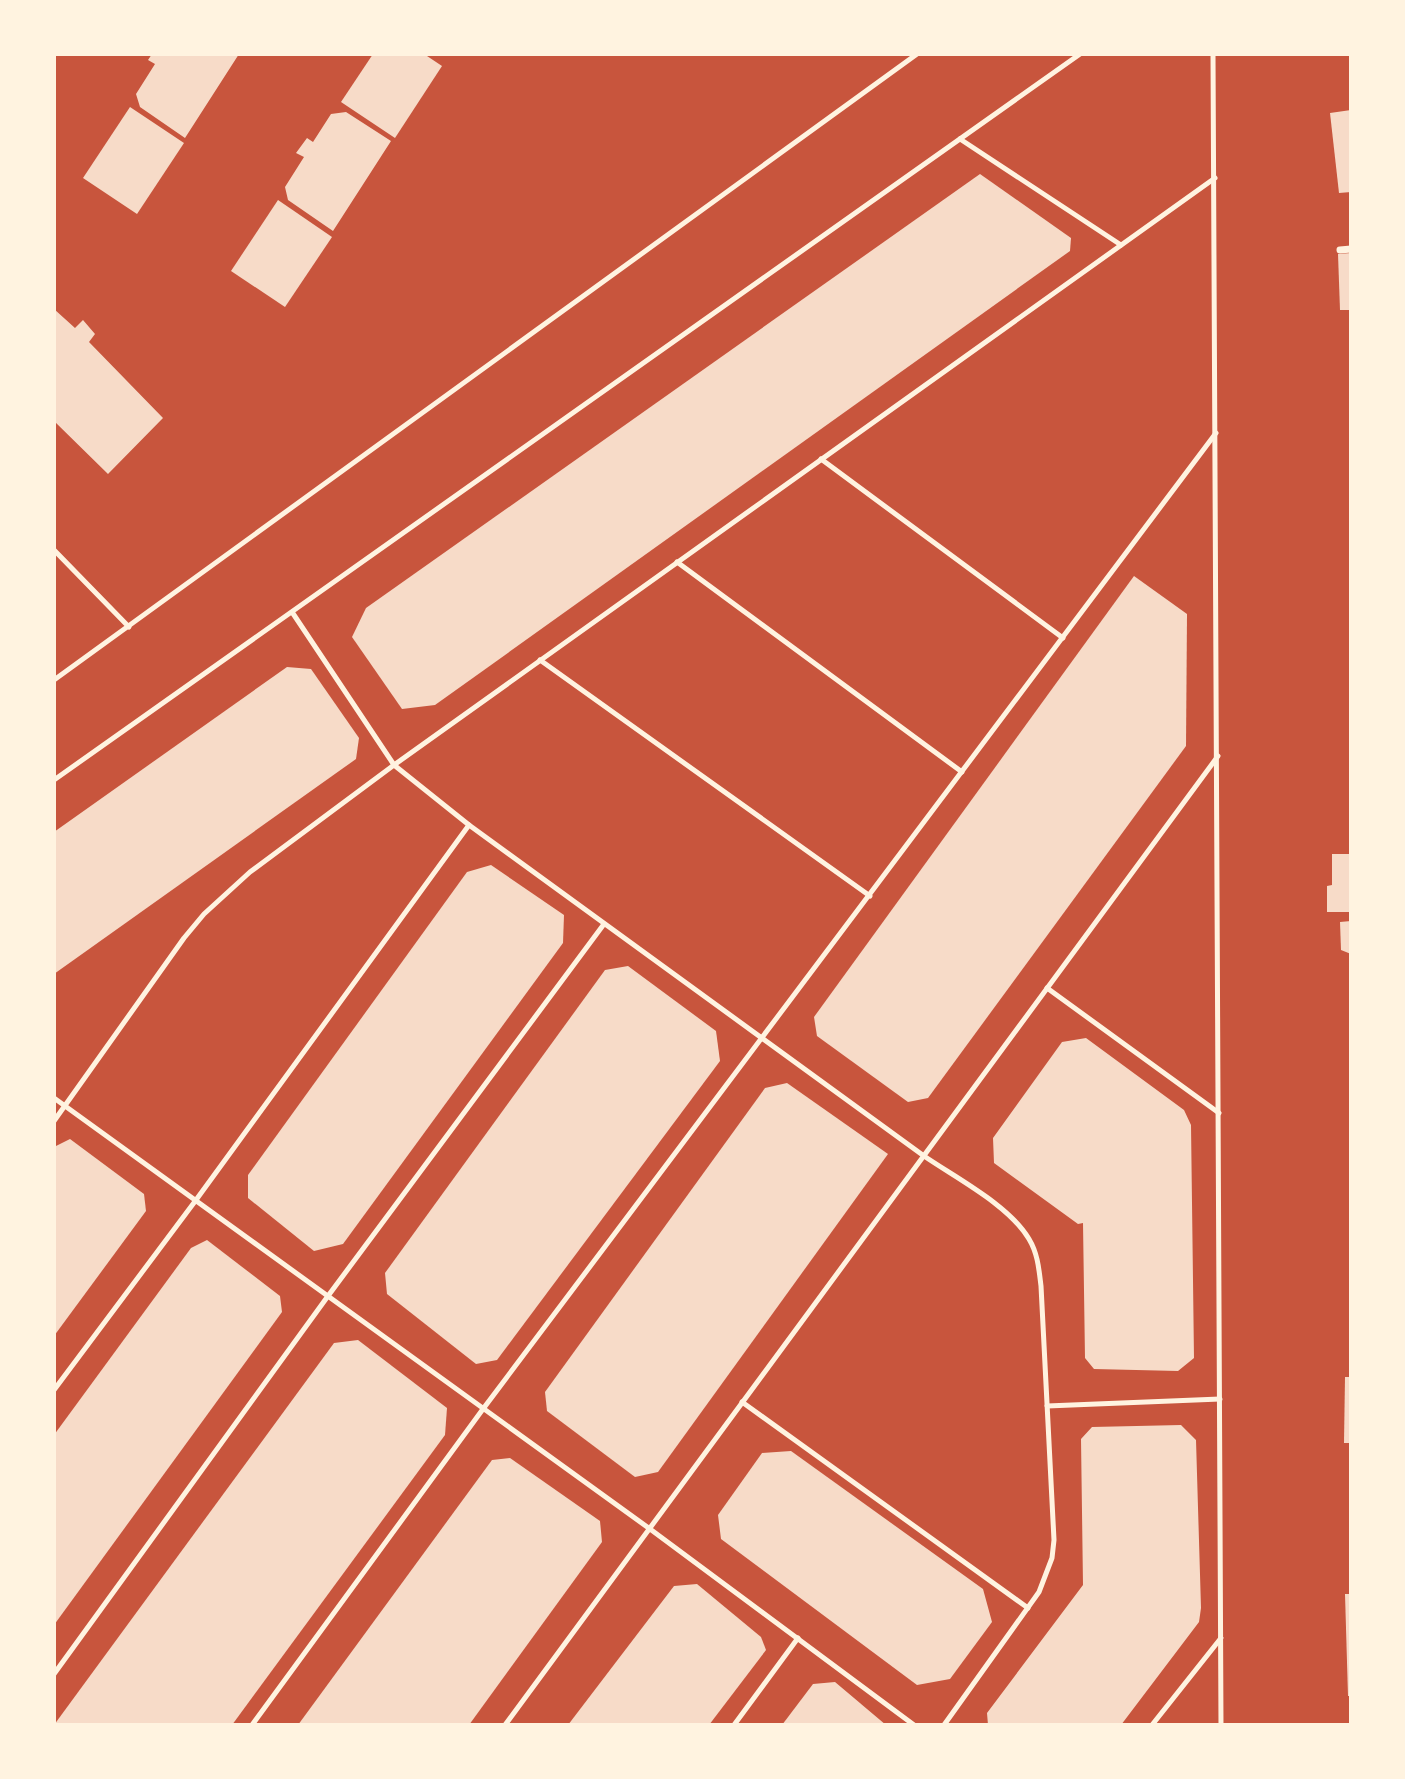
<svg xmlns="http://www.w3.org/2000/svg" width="1405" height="1779" viewBox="0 0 1405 1779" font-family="Ubuntu,sans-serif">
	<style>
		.building { fill: #f7dbc8 }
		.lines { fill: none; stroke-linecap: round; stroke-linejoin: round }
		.service { stroke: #fff3e0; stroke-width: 5 }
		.minor { stroke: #fff3e0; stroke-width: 7 }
	</style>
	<rect width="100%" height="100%" fill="#c8553d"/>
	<!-- building -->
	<g class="building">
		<polygon points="152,54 239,54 185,138 140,107 136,94 155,64 148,60"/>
		<polygon points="373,54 424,54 442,66 395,138 341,102"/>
		<polygon points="130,107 184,143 137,214 83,178"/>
		<polygon points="1351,110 1351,192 1339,193 1330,113"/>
		<polygon points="346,112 391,141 333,231 288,200 285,187 304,157 296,153 307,138 313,142 331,114"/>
		<polygon points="980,174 1071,238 1070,251 435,705 402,709 352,637 366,608"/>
		<polygon points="278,200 332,237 285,307 231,271"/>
		<polygon points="1351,253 1351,310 1340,310 1338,254"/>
		<polygon points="54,309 75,328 83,320 95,334 89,342 163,418 108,474 54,421"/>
		<polygon points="1134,576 1187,614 1186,746 928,1098 908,1102 817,1036 814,1017"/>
		<polygon points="287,667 311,669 359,738 356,759 54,974 54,832"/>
		<polygon points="1332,854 1351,854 1351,912 1327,912 1327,886 1332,885"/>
		<polygon points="491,865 564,915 563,943 343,1244 314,1251 248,1198 248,1175 467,872"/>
		<polygon points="1351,921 1351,954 1341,950 1340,922"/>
		<polygon points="628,966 716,1031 720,1061 497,1360 476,1364 387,1294 385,1273 605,970"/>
		<polygon points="1086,1038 1184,1110 1191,1125 1194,1358 1178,1371 1094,1369 1085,1358 1083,1223 1078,1224 994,1163 993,1138 1062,1042"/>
		<polygon points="787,1083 888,1154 658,1472 635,1477 547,1411 545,1392 765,1088"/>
		<polygon points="70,1139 144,1194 146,1211 54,1336 54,1147"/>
		<polygon points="207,1240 280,1296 282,1312 54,1625 54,1435 191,1248"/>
		<polygon points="358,1340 447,1408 445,1435 232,1725 54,1725 334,1343"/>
		<polygon points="1345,1377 1351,1377 1351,1443 1344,1443"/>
		<polygon points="1181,1425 1196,1440 1201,1608 1199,1622 1121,1725 988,1725 987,1713 1083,1585 1081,1439 1092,1427"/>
		<polygon points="791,1451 983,1589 992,1622 950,1679 917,1685 721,1539 718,1515 762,1453"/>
		<polygon points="510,1458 600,1521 602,1542 469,1725 298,1725 492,1460"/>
		<polygon points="697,1584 761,1637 766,1650 709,1725 568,1725 674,1586"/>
		<polygon points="1345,1594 1351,1594 1351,1696 1348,1696"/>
		<polygon points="835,1682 886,1725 782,1725 813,1684"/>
	</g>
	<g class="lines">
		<!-- service -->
		<g class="service">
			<polyline points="1213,54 1221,1725"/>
			<polyline points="960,139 1121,245"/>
			<polyline points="821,459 1063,638"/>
			<polyline points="54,550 129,627"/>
			<polyline points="677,562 962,772"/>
			<path d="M292,612L394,765L469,825L924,1156C956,1178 1009,1205 1029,1239C1038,1254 1039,1270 1041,1286L1054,1540L1052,1558L1039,1592L944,1725"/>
			<polyline points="540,660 870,896"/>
			<polyline points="54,680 917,54"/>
			<polyline points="54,780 1080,54"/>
			<polyline points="1047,988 1219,1113"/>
			<polyline points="54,1098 650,1529 914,1725"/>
			<polyline points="54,1121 184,938 204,914 250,872 394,765 1215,178"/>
			<polyline points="54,1390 196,1200 469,825"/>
			<polyline points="742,1402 1028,1608"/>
			<polyline points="1047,1406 1220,1399"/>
			<polyline points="54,1674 328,1296 604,924"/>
			<polyline points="252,1725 483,1409 1216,433"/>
			<polyline points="505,1725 1218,756"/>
			<polyline points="734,1725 798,1638"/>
			<polyline points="1152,1725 1221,1638"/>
		</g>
		<!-- minor -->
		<polyline class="minor" points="1340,250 1351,249"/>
	</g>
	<!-- border -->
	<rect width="1405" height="1779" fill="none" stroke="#fff3e0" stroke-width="112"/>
</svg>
